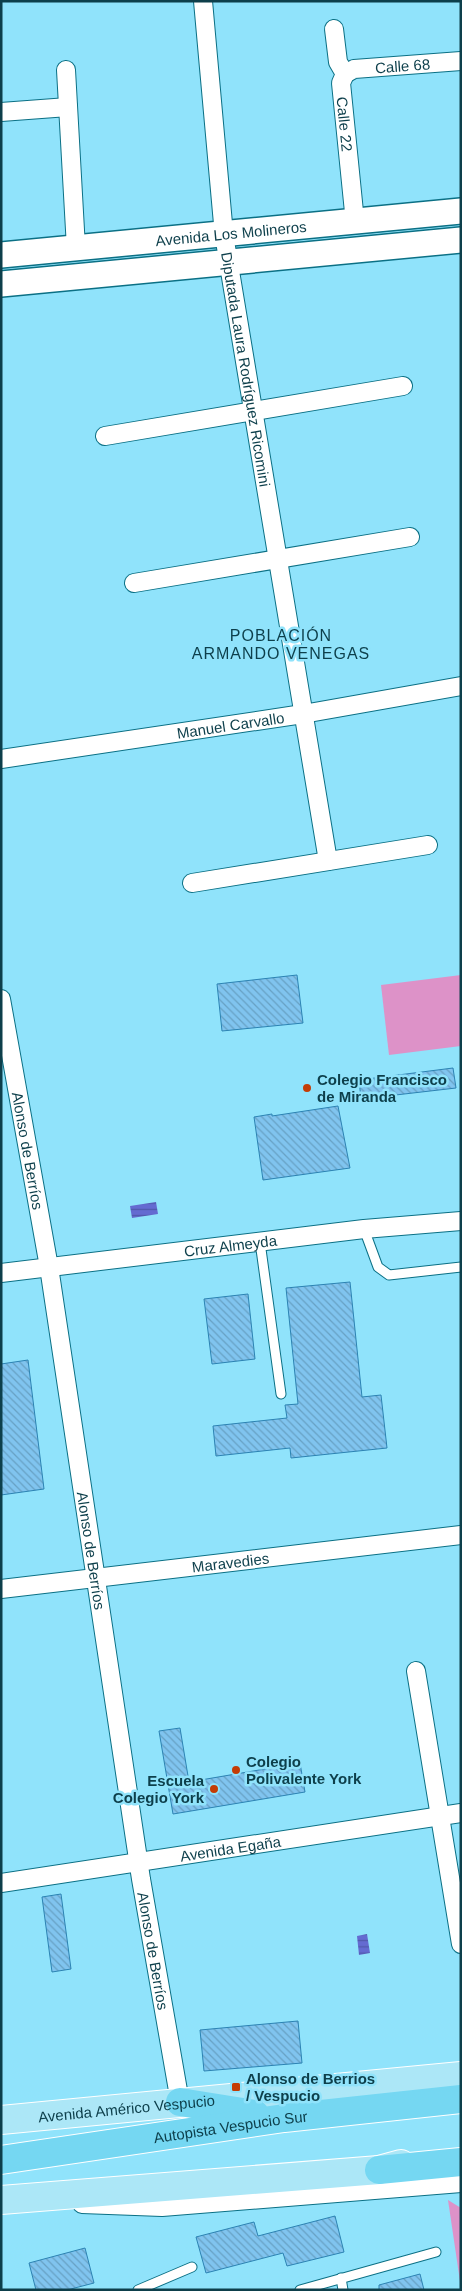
<svg xmlns="http://www.w3.org/2000/svg" width="462" height="2291" viewBox="0 0 462 2291" font-family="Helvetica,sans-serif">
	<style>
		.grass { fill: #dd92c8 }
		.water { fill: url(#water-rules) }
		.building { fill: url(#building-back-hatch); stroke: #2c83b3 }
		.lines { fill: none; stroke-linecap: round; stroke-linejoin: round }
		.lane-casing { stroke: #0b7085; stroke-width: 11 }
		.street-casing { stroke: #0b7085; stroke-width: 20 }
		.secondary-casing { stroke: #0b7085; stroke-width: 28 }
		.primary-casing { stroke: #fff; stroke-width: 30 }
		.highway-casing { stroke: #fff; stroke-width: 30 }
		.lane { stroke: #fff; stroke-width: 9 }
		.street { stroke: #fff; stroke-width: 18 }
		.secondary { stroke: #fff; stroke-width: 25 }
		.primary { stroke: #ace7f7; stroke-width: 28 }
		.highway { stroke: #75d7f2; stroke-width: 28 }
		.poi-dot { fill: #c43c05; stroke: #90e3fb; stroke-width: 2 }
		.labels { text-anchor: middle; dominant-baseline: central; stroke-width: 5; stroke-linejoin: round; paint-order: stroke }
		.street-label { font-size: 15px; fill: #0d3f4b; stroke: #90e3fb }
		.poi-label { font-size: 15px; font-weight: bold; fill: #0d3f4b; stroke: #90e3fb; text-anchor: start }
		.neighbourhood-label { font-size: 16px; letter-spacing: 1px; fill: #0d3f4b; stroke: #90e3fb }
	</style>
	<defs>
		<pattern id="water-rules" width="6" height="5" patternUnits="userSpaceOnUse" patternTransform="scale(1.25)"><rect width="6" height="5" fill="#646bd1"/><path d="M0 2.5h6" fill="none" stroke="#5159ac"/></pattern>
		<pattern id="building-back-hatch" width="6" height="6" patternUnits="userSpaceOnUse" patternTransform="scale(1.25)"><rect width="6" height="6" fill="#80c4ef"/><path d="M-1 5l2 2M0 0l6 6M5-1l2 2" fill="none" stroke="#67a1c4"/></pattern>
	</defs>
	<rect width="100%" height="100%" fill="#90e3fb"/>
	<!-- grass -->
	<g class="grass">
		<polygon points="461,975 461,1046 389,1055 381,985"/>
		<polygon points="448,2200 461,2208 461,2288"/>
	</g>
	<!-- water -->
	<g class="water">
		<polygon points="156,1202 158,1214 132,1218 130,1206"/>
		<polygon points="367,1934 370,1953 359,1955 357,1936"/>
	</g>
	<!-- building -->
	<g class="building">
		<polygon points="297,975 303,1023 222,1031 217,984"/>
		<polygon points="453,1068 456,1088 361,1099 359,1080"/>
		<polygon points="338,1106 350,1168 263,1180 254,1117 272,1114 272,1116"/>
		<polygon points="350,1282 362,1397 381,1395 387,1448 291,1458 290,1448 216,1456 213,1426 287,1418 285,1405 298,1404 286,1288"/>
		<polygon points="248,1294 255,1359 212,1364 204,1299"/>
		<polygon points="28,1360 44,1489 1,1495 1,1364"/>
		<polygon points="180,1728 189,1782 300,1763 305,1792 173,1814 159,1731"/>
		<polygon points="61,1894 71,1969 52,1972 42,1897"/>
		<polygon points="298,2021 302,2063 204,2071 200,2030"/>
		<polygon points="335,2216 344,2252 287,2266 283,2253 206,2273 196,2237 254,2222 258,2236"/>
		<polygon points="85,2248 94,2283 67,2290 36,2290 29,2263"/>
		<polygon points="420,2274 424,2290 379,2290 379,2285"/>
	</g>
	<g class="lines">
		<!-- lane casing -->
		<g class="lane-casing">
			<g id="lane">
				<polyline points="364,1229 378,1267 389,1275 461,1267"/>
				<polyline points="260,1242 281,1394"/>
				<polyline points="341,2278 343,2290"/>
				<polyline points="138,2290 192,2267"/>
				<polyline points="300,2290 436,2252"/>
			</g>
		</g>
		<!-- street casing -->
		<g class="street-casing">
			<g id="street">
				<path id="s1" d="M203,1L224,235L328,861"/>
				<polyline points="334,29 338,62 345,74"/>
				<polyline points="66,70 76,248"/>
				<path id="s2" d="M345,74L341,83L355,222"/>
				<path id="s3" d="M345,74L354,69L461,61"/>
				<polyline points="1,112 68,107"/>
				<polyline points="105,436 403,386"/>
				<polyline points="134,583 410,537"/>
				<path id="s4" d="M1,759L303,714L461,686"/>
				<polyline points="192,883 428,845"/>
				<path id="s5" d="M1,999L49,1267L141,1879L180,2102"/>
				<path id="s6" d="M1,1273L364,1229L461,1221"/>
				<path id="s7" d="M1,1589L461,1535"/>
				<polyline points="416,1671 461,1944"/>
				<path id="s8" d="M1,1883L461,1813"/>
				<polyline points="82,2204 162,2207 461,2183"/>
			</g>
		</g>
		<!-- secondary casing -->
		<g class="secondary-casing">
			<g id="secondary">
				<path id="s9" d="M1,255L461,211"/>
				<polyline points="1,284 461,240"/>
			</g>
		</g>
		<!-- primary casing -->
		<g class="primary-casing">
			<g id="primary">
				<path id="s10" d="M1,2120L461,2076"/>
				<polyline points="1,2200 379,2170 401,2164"/>
			</g>
		</g>
		<!-- highway casing -->
		<g class="highway-casing">
			<g id="highway">
				<polyline points="180,2102 255,2114"/>
				<path id="s11" d="M1,2160L284,2118L461,2099"/>
				<polyline points="379,2170 461,2162"/>
			</g>
		</g>
		<!-- lane -->
		<use href="#lane" class="lane"/>
		<!-- street -->
		<use href="#street" class="street"/>
		<!-- secondary -->
		<use href="#secondary" class="secondary"/>
		<!-- primary -->
		<use href="#primary" class="primary"/>
		<!-- highway -->
		<use href="#highway" class="highway"/>
	</g>
	<!-- markers -->
	<g class="poi-dot">
		<circle cx="307" cy="1088" r="5"/>
		<circle cx="236" cy="1770" r="5"/>
		<circle cx="214" cy="1789" r="5"/>
		<rect x="231" y="2082" width="10" height="10" rx="2.5"/>
	</g>
	<g class="labels">
		<!-- street labels -->
		<g class="street-label">
			<text stroke="none"><textPath href="#s3" startOffset="59">Calle 68</textPath></text>
			<text stroke="none"><textPath href="#s2" startOffset="51">Calle 22</textPath></text>
			<text stroke="none"><textPath href="#s9" startOffset="231">Avenida Los Molineros</textPath></text>
			<text stroke="none"><textPath href="#s1" startOffset="371">Diputada Laura Rodríguez Ricomini</textPath></text>
			<text stroke="none"><textPath href="#s4" startOffset="232">Manuel Carvallo</textPath></text>
			<text stroke="none"><textPath href="#s5" startOffset="154">Alonso de Berríos</textPath></text>
			<text stroke="none"><textPath href="#s6" startOffset="231">Cruz Almeyda</textPath></text>
			<text stroke="none"><textPath href="#s5" startOffset="559">Alonso de Berríos</textPath></text>
			<text stroke="none"><textPath href="#s7" startOffset="231">Maravedies</textPath></text>
			<text stroke="none"><textPath href="#s8" startOffset="232">Avenida Egaña</textPath></text>
			<text stroke="none"><textPath href="#s5" startOffset="964">Alonso de Berríos</textPath></text>
			<text stroke="none"><textPath href="#s10" startOffset="126">Avenida Américo Vespucio</textPath></text>
			<text stroke="none"><textPath href="#s11" startOffset="232">Autopista Vespucio Sur</textPath></text>
		</g>
		<!-- poi labels -->
		<g class="poi-label">
			<text x="317" y="1079">Colegio Francisco<tspan x="317" dy="17">de Miranda</tspan></text>
			<text x="246" y="1761">Colegio<tspan x="246" dy="17">Polivalente York</tspan></text>
			<text x="204" y="1780" text-anchor="end">Escuela<tspan x="204" dy="17">Colegio York</tspan></text>
			<text x="246" y="2078">Alonso de Berrios<tspan x="246" dy="17">/ Vespucio</tspan></text>
		</g>
		<!-- neighbourhood labels -->
		<g class="neighbourhood-label">
			<text x="281" y="635">POBLACIÓN<tspan x="281" dy="18">ARMANDO VENEGAS</tspan></text>
		</g>
	</g>
	<!-- border -->
	<rect width="462" height="2291" fill="none" stroke="#0d3f4b" stroke-width="5"/>
</svg>
